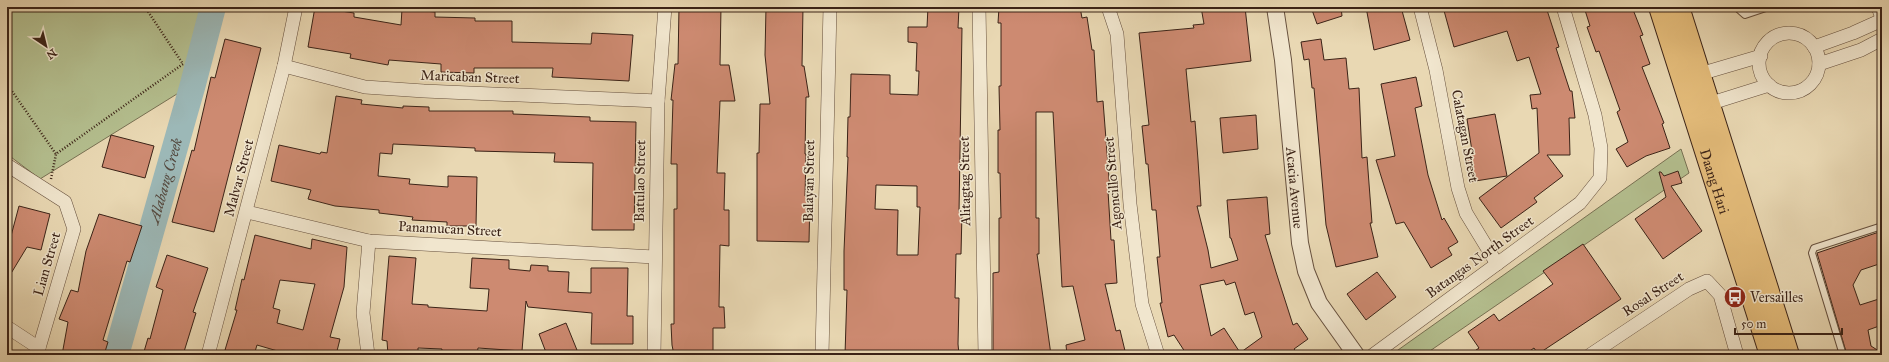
<svg xmlns="http://www.w3.org/2000/svg" width="1889" height="362" viewBox="0 0 1889 362" font-family="'IM FELL Great Primer',serif">
	<style>
		.green { fill: #b4bf8f; stroke: #787153 }
		.lines { fill: none; stroke-linecap: round; stroke-linejoin: round }
		.river { stroke: #9cb8b7; stroke-width: 26 }
		.building { fill: #cd8a71; stroke: #3b2317; fill-rule: evenodd }
		.service-casing { stroke: #66503e; stroke-width: 8 }
		.minor-casing { stroke: #66503e; stroke-width: 14 }
		.tertiary-casing { stroke: #66503e; stroke-width: 18 }
		.primary-casing { stroke: #3b2317; stroke-width: 22 }
		.path { stroke: #3b2317; stroke-width: 2.5; stroke-dasharray: 1 2; stroke-linecap: butt }
		.service { stroke: #f1e6ce; stroke-width: 6 }
		.minor { stroke: #f1e6ce; stroke-width: 13 }
		.tertiary { stroke: #f1e6ce; stroke-width: 16 }
		.primary { stroke: #e4bc7a; stroke-width: 20 }
		.labels { text-anchor: middle; dominant-baseline: central; stroke-width: 3; stroke-linejoin: round; paint-order: stroke }
		.street-label { font-size: 14px; fill: #3b2317; stroke: #f1e6ce }
		.poi-label { font-size: 14px; fill: #3b2317; stroke: #f1e6ce; text-anchor: start }
		.water-label { font-size: 15px; font-style: italic; fill: #53483f; stroke: #f1e6ce }
	</style>
	<rect width="100%" height="100%" fill="#e9d8b3"/>
	<filter id="stains"><feTurbulence type="fractalNoise" baseFrequency=".005" numOctaves="4"/><feColorMatrix values="0 0 0 0 .2 0 0 0 0 .09 0 0 0 0 .02 0 0 0 .5 -.17"/></filter>
	<radialGradient id="worn" r=".72"><stop offset=".6" stop-color="#630" stop-opacity="0"/><stop offset="1" stop-color="#630" stop-opacity=".3"/></radialGradient>
	<!-- green -->
	<g class="green">
		<polygon points="7,7 209,7 193,84 40,179 7,154"/>
		<polygon points="1681,149 1689,173 1424,355 1391,355"/>
	</g>
	<g class="lines">
		<!-- river -->
		<path class="river" id="s1" d="M116,355L193,84L213,7"/>
	</g>
	<!-- building -->
	<g class="building">
		<polygon points="315,7 354,13 354,17 401,25 402,9 435,12 435,17 475,18 475,21 512,21 512,42 591,44 592,33 633,35 629,81 552,77 553,68 474,68 474,73 441,72 441,64 389,60 388,65 350,58 351,54 308,47"/>
		<polygon points="679,7 721,7 720,65 729,65 735,101 720,101 717,173 725,173 724,210 729,210 729,246 720,245 719,307 724,307 725,328 713,328 713,355 674,355 672,345 671,324 674,324 674,209 677,209 677,164 671,164 673,100 671,100 675,64 678,64"/>
		<polygon points="766,7 803,7 802,66 804,66 809,97 806,97 805,154 806,154 805,196 810,196 809,242 757,241 757,153 759,153 760,104 770,104 765,55"/>
		<path d="M928,7H959L958,28H962L959,212H962L961,254H956L955,298H959L958,344L959,355H845L847,290H844V251L848,157H847L848,117H850L851,74L890,75V94L918,95L919,71H916L917,43L908,42V27H927ZM876,185L917,186V207H920L918,255H897L898,210L875,209Z"/>
		<polygon points="999,7 1080,7 1082,18 1087,17 1092,50 1094,50 1097,102 1103,101 1110,191 1108,191 1111,240 1114,240 1117,283 1105,284 1116,331 1120,330 1126,355 1067,355 1066,345 1085,340 1073,286 1062,287 1053,112 1036,112 1036,218 1039,218 1039,254 1037,254 1051,355 993,355 993,273 999,272 999,218 1001,218 1000,173 998,173 998,130 1000,130 999,86 1001,86 1001,23 998,23"/>
		<polygon points="1201,7 1245,7 1251,61 1186,69 1191,122 1195,121 1198,160 1201,206 1197,206 1208,250 1211,268 1238,260 1231,238 1230,238 1227,200 1267,197 1270,234 1265,235 1276,272 1293,325 1297,323 1308,339 1294,349 1299,355 1237,355 1262,337 1254,312 1245,315 1235,282 1226,285 1224,280 1200,285 1211,336 1224,328 1239,351 1232,355 1187,355 1174,335 1168,337 1160,303 1162,303 1157,257 1160,257 1156,210 1152,210 1148,164 1146,164 1142,126 1149,125 1139,33 1194,28 1193,25 1204,24"/>
		<polygon points="1311,7 1341,7 1342,16 1317,24"/>
		<polygon points="1366,7 1401,7 1410,40 1374,50"/>
		<polygon points="1443,7 1546,7 1559,47 1556,48 1570,91 1572,91 1575,118 1569,118 1570,155 1547,155 1563,176 1534,198 1537,202 1501,228 1479,198 1539,153 1537,108 1532,109 1530,95 1541,94 1529,57 1517,61 1507,31 1454,47"/>
		<polygon points="1584,7 1632,7 1643,35 1640,36 1650,64 1642,67 1664,123 1662,124 1670,148 1646,156 1627,167 1616,149 1628,142 1617,112 1620,110 1599,51 1596,52 1587,27 1590,26"/>
		<polygon points="225,39 261,48 214,232 172,222 192,150 194,151 211,77 215,78"/>
		<polygon points="1321,39 1324,60 1346,58 1349,89 1359,88 1362,158 1367,157 1372,223 1370,223 1378,257 1336,267 1326,225 1314,88 1312,88 1309,59 1304,60 1301,42"/>
		<polygon points="1416,77 1422,106 1415,108 1428,175 1442,220 1444,218 1458,242 1448,248 1452,255 1431,268 1404,222 1396,224 1376,160 1395,156 1381,84"/>
		<polygon points="336,96 362,100 361,104 403,108 403,106 429,107 429,111 513,111 513,114 590,117 590,121 636,122 634,230 592,230 593,163 554,162 555,153 475,151 475,148 393,144 392,154 380,153 378,176 410,179 409,184 448,187 448,176 477,177 476,226 447,226 447,222 412,220 413,217 379,213 379,210 335,206 308,199 311,190 271,181 279,145 320,154 321,152 327,153"/>
		<polygon points="1495,114 1507,176 1469,182 1465,152 1472,151 1467,119"/>
		<polygon points="1256,115 1258,149 1223,153 1220,118"/>
		<polygon points="111,135 154,146 145,178 102,167"/>
		<polygon points="1678,171 1682,183 1671,186 1702,231 1663,259 1635,219 1666,197 1659,172 1661,172 1664,176"/>
		<polygon points="19,206 50,214 41,250 27,247 7,280 7,251"/>
		<polygon points="99,214 142,226 130,262 127,261 103,340 108,342 104,355 62,355 68,322 59,319 71,290 78,292 86,251"/>
		<polygon points="1882,231 1882,263 1861,270 1853,285 1860,305 1882,298 1882,325 1868,330 1871,346 1882,353 1882,355 1847,355 1817,253"/>
		<path d="M255,235L311,249L312,239L347,247L344,287L330,337L340,339L336,355H281V352L257,345L254,355H240L225,350L237,310H235L242,279L244,280ZM280,280L315,284L303,330L277,323L280,310L273,308Z"/>
		<polygon points="1583,244 1621,299 1538,354 1534,348 1524,355 1469,355 1479,348 1468,332 1494,314 1499,321 1553,284 1543,271"/>
		<polygon points="167,255 208,268 193,312 196,313 183,355 143,355 148,338 150,339 163,290 156,287"/>
		<polygon points="389,256 416,258 412,304 428,305 428,307 487,311 489,289 470,288 472,258 509,260 509,269 530,271 531,265 548,266 548,271 569,272 568,292 591,293 591,268 628,268 627,316 633,316 633,344 591,344 592,313 528,307 526,301 522,351 478,348 477,355 441,355 442,349 418,348 418,355 388,355 387,341 382,340"/>
		<polygon points="1377,272 1396,297 1366,320 1347,294"/>
		<polygon points="566,323 579,355 547,355 539,334"/>
	</g>
	<g class="lines">
		<!-- service casing -->
		<g class="service-casing">
			<g id="service">
				<polyline points="1736,7 1745,15 1769,7"/>
				<polyline points="1843,355 1812,253 1814,248 1882,226"/>
			</g>
		</g>
		<!-- minor casing -->
		<g class="minor-casing">
			<g id="minor">
				<polyline points="979,7 985,355"/>
				<polyline points="1108,7 1117,34 1130,204 1142,304 1158,355"/>
				<polyline points="1420,7 1436,70 1458,188 1466,213 1497,264"/>
				<polyline points="1878,7 1882,18"/>
				<circle cx="1789" cy="63" r="30"/>
				<polyline points="1814,47 1853,33 1882,20"/>
				<polyline points="1819,64 1861,50 1882,39"/>
				<polyline points="284,66 365,87 424,91 658,101"/>
				<polyline points="1693,76 1761,56"/>
				<polyline points="1702,106 1769,85"/>
				<polyline points="7,165 65,202 74,229 39,348 34,355"/>
				<polyline points="247,212 369,241 654,257"/>
				<polyline points="7,327 39,348"/>
				<polyline points="208,355 284,66 296,7"/>
				<polyline points="368,355 363,313 369,241"/>
				<polyline points="654,355 658,101 665,7"/>
				<polyline points="822,355 830,7"/>
				<polyline points="1373,355 1580,203 1600,178 1601,148 1595,115 1563,7"/>
				<polyline points="1590,355 1689,289 1707,281 1720,295 1737,355"/>
			</g>
		</g>
		<!-- tertiary casing -->
		<g class="tertiary-casing">
			<g id="tertiary">
				<path id="s2" d="M1275,7L1283,60L1300,243L1306,271L1319,303L1356,355"/>
			</g>
		</g>
		<!-- primary casing -->
		<g class="primary-casing">
			<g id="primary">
				<path id="s3" d="M1659,7L1770,355"/>
				<polyline points="1679,7 1789,355"/>
			</g>
		</g>
		<!-- path -->
		<g class="path">
			<polyline points="7,84 56,154 183,64 145,7"/>
			<polyline points="51,179 56,154"/>
		</g>
		<!-- service -->
		<use href="#service" class="service"/>
		<!-- minor -->
		<use href="#minor" class="minor"/>
		<!-- tertiary -->
		<use href="#tertiary" class="tertiary"/>
		<!-- primary -->
		<use href="#primary" class="primary"/>
	</g>
	<!-- icons -->
	<defs>
		<g id="bus-disc" transform="scale(1.15)"><circle r="9.5" fill="#8f2418" stroke="#f1e6ce"/><path d="M-5-6H5V4H4V6H2V4H-2V6H-4V4H-5ZM-3.5-4V0h7V-4ZM-3.5 1.2v1.5H-2V1.2ZM2 1.2v1.5H3.5V1.2Z" fill="#fff"/></g>
	</defs>
	<g fill-rule="evenodd">
		<use href="#bus-disc" x="1735" y="297"/>
	</g>
	<g class="labels">
		<!-- street labels -->
		<g class="street-label">
			<text transform="translate(470 77) rotate(2)">Maricaban Street</text>
			<text transform="translate(1465 136) rotate(79)">Calatagan Street</text>
			<text transform="translate(239 178) rotate(-75)">Malvar Street</text>
			<text transform="translate(640 181) rotate(-89)">Batulao Street</text>
			<text transform="translate(809 181) rotate(-89)">Balayan Street</text>
			<text transform="translate(965 181) rotate(-91)">Alitagtag Street</text>
			<text stroke="none"><textPath href="#s3" startOffset="183">Daang Hari</textPath></text>
			<text transform="translate(1113 183) rotate(-95)">Agoncillo Street</text>
			<text stroke="none"><textPath href="#s2" startOffset="182">Acacia Avenue</textPath></text>
			<text transform="translate(450 229) rotate(3)">Panamucan Street</text>
			<text transform="translate(1480 257) rotate(-36)">Batangas North Street</text>
			<text transform="translate(47 264) rotate(-74)">Lian Street</text>
			<text transform="translate(1653 294) rotate(-33)">Rosal Street</text>
		</g>
		<!-- poi labels -->
		<g class="poi-label">
			<text x="1750" y="297">Versailles</text>
		</g>
		<!-- water labels -->
		<g class="water-label">
			<text stroke="none"><textPath href="#s1" startOffset="181">Alabang Creek</textPath></text>
		</g>
	</g>
	<!-- margin -->
	<rect width="1889" height="362" fill="none" stroke="#e9d8b3" stroke-width="24"/>
	<rect x="8" y="8" width="1873" height="346" fill="none" stroke="#3b2317" stroke-width="2"/>
	<rect x="12" y="12" width="1865" height="338" fill="none" stroke="#3b2317"/>
	<!-- north arrow -->
	<g transform="translate(46 46) rotate(145)" stroke="#f1e6ce" stroke-width="3" paint-order="stroke">
	<path d="M0-3L7 15L0 10L-7 15Z" fill="#3b2317"/>
	<text y="-6" font-size="11" font-weight="bold" text-anchor="middle" fill="#3b2317">N</text>
	</g>
	<!-- scale -->
	<path d="M1735 328v6h107v-6" fill="none" stroke="#3b2317" stroke-width="2"/>
	<text x="1741" y="328" font-size="12" fill="#3b2317" stroke="#f1e6ce" stroke-width="3" paint-order="stroke">50 m</text>
	<rect width="100%" height="100%" filter="url(#stains)"/>
	<rect width="100%" height="100%" fill="url(#worn)"/>
</svg>
